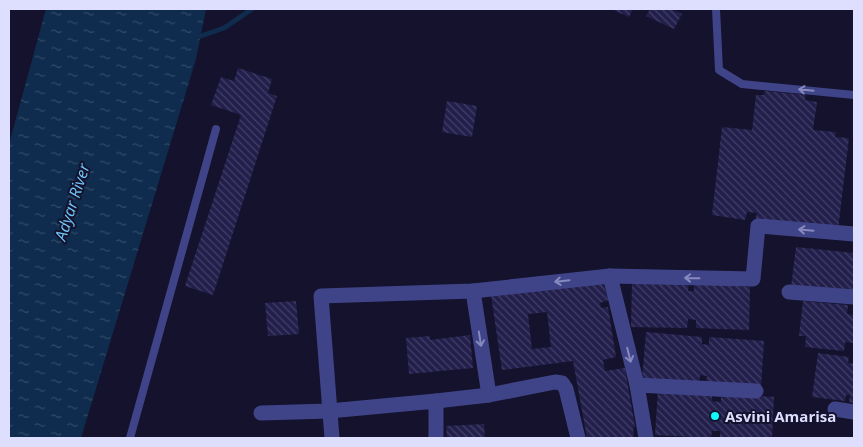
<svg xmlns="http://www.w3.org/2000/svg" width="863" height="447" viewBox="0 0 863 447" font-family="'Open Sans',sans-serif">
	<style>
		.water { fill: url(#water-ripples) }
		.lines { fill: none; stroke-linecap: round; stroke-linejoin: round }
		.stream { stroke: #0f2c4e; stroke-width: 5 }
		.building { fill: url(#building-back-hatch); fill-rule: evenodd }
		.lane { stroke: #3f4489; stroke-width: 8 }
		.street { stroke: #3f4489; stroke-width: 15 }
		.oneway { stroke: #8789be }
		.poi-dot { fill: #10f8f7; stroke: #14122c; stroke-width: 2 }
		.labels { text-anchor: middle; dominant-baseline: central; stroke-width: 4; stroke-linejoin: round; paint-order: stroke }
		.poi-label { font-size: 15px; font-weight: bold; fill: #dedefe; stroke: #14122c; text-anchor: start }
		.water-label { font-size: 16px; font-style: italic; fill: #6fc8fb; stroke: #14122c }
	</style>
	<defs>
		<pattern id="water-ripples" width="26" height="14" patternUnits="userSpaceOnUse" patternTransform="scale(1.25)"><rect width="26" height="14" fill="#0f2c4e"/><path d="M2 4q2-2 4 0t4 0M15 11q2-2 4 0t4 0" fill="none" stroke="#324a69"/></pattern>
		<pattern id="building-back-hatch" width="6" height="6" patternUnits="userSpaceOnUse" patternTransform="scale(1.25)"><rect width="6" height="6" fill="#231f4c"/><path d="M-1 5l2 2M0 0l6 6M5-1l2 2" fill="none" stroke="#423f67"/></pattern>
	</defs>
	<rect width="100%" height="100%" fill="#14122c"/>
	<!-- water -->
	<polygon class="water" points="46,9 206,9 196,59 81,438 9,438 9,144"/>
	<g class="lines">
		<!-- stream -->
		<polyline class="stream" points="195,38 224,28 252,9"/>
	</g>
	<!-- building -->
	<g class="building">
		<polygon points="611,9 633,9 629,17"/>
		<polygon points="650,9 671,9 682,14 674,29 646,16"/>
		<polygon points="238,68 272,79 268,93 277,96 213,295 185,286 241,115 211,105 221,77 234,81"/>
		<polygon points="765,91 806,95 805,100 817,102 813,130 836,132 835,137 849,138 838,230 755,220 757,213 747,212 745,220 712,215 722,127 752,130 756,95 764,95"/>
		<polygon points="447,101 477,106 472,137 442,132"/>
		<polygon points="796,247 854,253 854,293 791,287"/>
		<polygon points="632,282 689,283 688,291 694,291 694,283 750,287 749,330 696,328 696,320 688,319 687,328 631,327"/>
		<path d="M603,284L609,300L600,303L601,308L608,307L616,357L603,360L605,371L625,368L635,427L633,428L634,438H587L573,361L502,370L491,295ZM547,312L551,347L532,349L528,314Z"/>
		<polygon points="296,301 299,334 268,336 265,303"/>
		<polygon points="803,301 848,305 847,314 854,315 854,343 845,342 844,351 805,347 806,336 799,336"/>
		<polygon points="646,332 702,337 702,344 709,345 709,337 764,341 761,387 706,383 707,376 700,375 699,383 642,379"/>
		<polygon points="470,335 473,368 409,374 406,338 430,336 430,340"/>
		<polygon points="818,353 849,357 848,363 854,364 854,403 849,402 850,395 846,395 845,401 812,397"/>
		<polygon points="658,390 712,393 712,401 721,402 721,394 774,397 772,438 720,438 720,431 712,431 711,438 655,435"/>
		<polygon points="484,424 485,438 447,438 446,426"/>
	</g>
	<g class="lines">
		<!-- lane -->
		<g class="lane">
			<polyline points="716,9 719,70 742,84 854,95"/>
			<polyline points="130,438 216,129"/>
		</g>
		<!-- street -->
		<g class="street">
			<polyline points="473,291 489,395"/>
			<polyline points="789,292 854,297"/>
			<polyline points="637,385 756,391"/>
			<polyline points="436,401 489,395 555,382 562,383 566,389 578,438"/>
			<polyline points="835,409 854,412"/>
			<polyline points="261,413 329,411 436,401 436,438"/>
			<polyline points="332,438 321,296 473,291 610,276"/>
			<polyline points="646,438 637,385 610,276 753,279 758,226 854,234"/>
		</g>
	</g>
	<!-- one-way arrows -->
	<defs><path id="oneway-shaft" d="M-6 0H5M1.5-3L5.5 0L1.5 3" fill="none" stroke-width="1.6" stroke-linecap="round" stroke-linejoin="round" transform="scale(1.25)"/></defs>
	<g class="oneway">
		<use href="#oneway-shaft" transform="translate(806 90) rotate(-174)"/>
		<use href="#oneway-shaft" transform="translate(806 230) rotate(-175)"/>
		<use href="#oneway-shaft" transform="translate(692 278) rotate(-179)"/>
		<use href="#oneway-shaft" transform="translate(562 281) rotate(174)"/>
		<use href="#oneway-shaft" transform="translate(480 339) rotate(81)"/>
		<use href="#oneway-shaft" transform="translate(629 355) rotate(76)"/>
	</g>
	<!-- markers -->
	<circle class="poi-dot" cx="715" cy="416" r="5"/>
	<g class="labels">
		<!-- poi labels -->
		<g class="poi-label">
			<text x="725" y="416">Asvini Amarisa</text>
		</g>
		<!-- water labels -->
		<g class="water-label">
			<text transform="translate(72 202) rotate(-72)">Adyar River</text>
		</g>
	</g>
	<!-- border -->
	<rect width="863" height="447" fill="none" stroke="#dedefe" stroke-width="20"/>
</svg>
